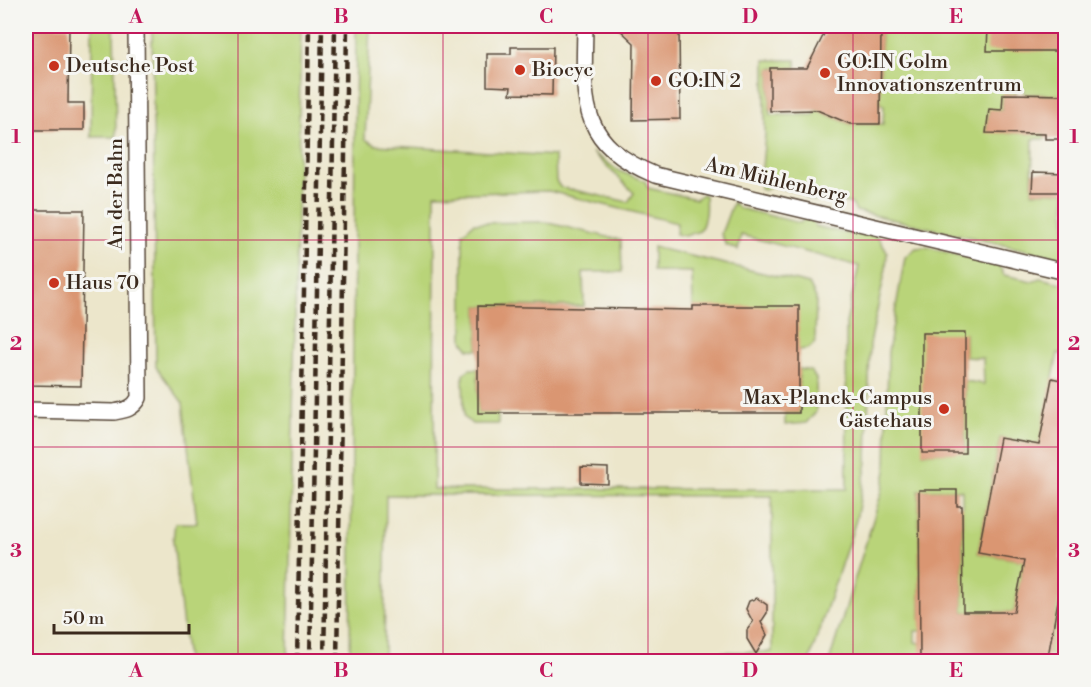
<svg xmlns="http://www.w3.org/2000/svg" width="1091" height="687" viewBox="0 0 1091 687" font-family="'Libre Bodoni',serif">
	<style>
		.green { fill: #b9d479; stroke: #7a7f4c; stroke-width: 1.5; fill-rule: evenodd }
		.building { fill: #da9672 }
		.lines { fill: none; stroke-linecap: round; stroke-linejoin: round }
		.minor-casing { stroke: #564638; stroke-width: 18 }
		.minor { stroke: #fff; stroke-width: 15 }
		.rail { stroke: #3b2a1e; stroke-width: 4.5; stroke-dasharray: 9 4.5; stroke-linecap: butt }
		.grid { fill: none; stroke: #c2185b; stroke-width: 1.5; stroke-opacity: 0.55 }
		.poi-dot { fill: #c8321e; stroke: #f6f6f2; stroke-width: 2 }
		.labels { text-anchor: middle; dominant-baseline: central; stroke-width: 6; stroke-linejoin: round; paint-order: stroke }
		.poi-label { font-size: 20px; fill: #3b2a1e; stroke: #f6f6f2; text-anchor: start }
		.street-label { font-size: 20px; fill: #3b2a1e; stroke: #f6f6f2 }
		.neatline { fill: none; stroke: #c2185b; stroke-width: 2 }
		.grid-label { font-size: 20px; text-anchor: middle; font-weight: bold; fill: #c2185b }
	</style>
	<rect width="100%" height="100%" fill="#f6f6f2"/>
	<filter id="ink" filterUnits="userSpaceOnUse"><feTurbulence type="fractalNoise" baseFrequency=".0167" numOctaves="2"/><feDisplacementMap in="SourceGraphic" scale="12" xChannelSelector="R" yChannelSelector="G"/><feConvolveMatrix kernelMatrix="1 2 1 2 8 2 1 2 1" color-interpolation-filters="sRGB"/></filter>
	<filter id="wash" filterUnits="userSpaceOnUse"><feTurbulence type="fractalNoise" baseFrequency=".008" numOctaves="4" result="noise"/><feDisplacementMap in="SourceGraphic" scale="24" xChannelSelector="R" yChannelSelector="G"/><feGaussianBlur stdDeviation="1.35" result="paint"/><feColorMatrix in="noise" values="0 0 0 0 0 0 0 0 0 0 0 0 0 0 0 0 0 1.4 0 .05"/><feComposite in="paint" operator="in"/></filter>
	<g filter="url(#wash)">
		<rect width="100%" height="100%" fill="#ece6cb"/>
		<!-- green -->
		<g class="green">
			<polygon points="92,26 114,26 116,137 91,137"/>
			<polygon points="152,26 301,26 288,661 187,661 173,541 175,523 197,523 183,403 156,367"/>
			<path d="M356,26H370L365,139L376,145L555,156L556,181L560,187L628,202L634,193L592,152L619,171L645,181L648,188L696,199L702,194L705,195C706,208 706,219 700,231L685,236L676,234L677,223L549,191L435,194L434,489H847L846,323L859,266L741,235L738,250L726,245L721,234L733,202L738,208L800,223L805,219L813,221L815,226L849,234L856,230L878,237L887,252L886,268L870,344L867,462L856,520L809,661L731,658L730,661H722V652H772V496L386,495L384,661L350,662Z"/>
			<polygon points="881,26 1065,26 1065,95 1024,94 1024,89 1017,89 1016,94 1003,94 1002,110 989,110 986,132 1045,134 1045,139 1033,139 1032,192 1065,192 1065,259 856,211 852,204 821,197 815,201 807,199 802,193 773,186 765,190 760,189 765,135 765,60 796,60 796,68 770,68 770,115 814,115 817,110 850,124 883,124 884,105 880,104"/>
			<polygon points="544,222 621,240 622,272 583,272 584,306 478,306 478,350 469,349 463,341 463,233 474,223"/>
			<polygon points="653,247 809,284 816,298 815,343 808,349 799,350 693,306 692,272 653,271"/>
			<path d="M927,247L999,266L1004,275L1032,281L1040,278L1065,284V355L1058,353L1039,445L1000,438L978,553L1024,561L1014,612H963L962,490H919L920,619L926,631H915V642L926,644L920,661L829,662L882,491L886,471L888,352L905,257L916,248ZM965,333V357L983,358L984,384L965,381V452L923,453Z"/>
			<polygon points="470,369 478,369 478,413 498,413 498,424 472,424 464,417 463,374"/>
			<polygon points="799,369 811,371 816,379 816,412 806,423 785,425 785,413 799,413"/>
			<polygon points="1065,561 1065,661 1052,661 1054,655 1048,654"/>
		</g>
		<g id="blocks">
			<!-- building -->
			<g class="building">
				<polygon points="26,26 69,26 68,103 84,103 84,130 26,130"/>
				<polygon points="616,26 679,26 680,119 633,120 634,43"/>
				<polygon points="828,26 881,26 880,124 850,124 817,110 770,111 770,68 807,68"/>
				<polygon points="988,26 1065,26 1065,51 987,51"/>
				<polygon points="511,47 553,47 552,95 510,94 511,87 487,86 487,54 511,54"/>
				<polygon points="1003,94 1065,95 1065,139 1045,139 1045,134 986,133 989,109 1002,110"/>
				<polygon points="1033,172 1065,173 1065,192 1032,192"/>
				<polygon points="26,210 84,210 81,386 26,385"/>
				<polygon points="478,306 693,310 693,306 799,306 799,413 478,413"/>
				<rect x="922" y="333" width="43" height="120"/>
				<polygon points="1052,378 1065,381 1065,530 1060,561 1065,562 1047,662 920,662 919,490 957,490 957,506 962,506 963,612 1014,612 1024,561 978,553 1000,438 1039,445"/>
				<polygon points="581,467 608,468 608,484 581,483"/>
				<polygon points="757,598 767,605 767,613 761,622 767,635 756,654 747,639 747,630 753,622 746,609 749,601"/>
			</g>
		</g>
	</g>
	<g filter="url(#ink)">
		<use href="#blocks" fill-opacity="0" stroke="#564638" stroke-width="1.5"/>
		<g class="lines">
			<!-- minor casing -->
			<g class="minor-casing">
				<g id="minor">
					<path d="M585,26C584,99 576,142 655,175L1066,272"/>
					<path d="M26,410L114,412C125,410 133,409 139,398L136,26"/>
				</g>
			</g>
			<!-- minor -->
			<use href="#minor" class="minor"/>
			<!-- rail -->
			<g class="rail">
				<polyline points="297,662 309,26"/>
				<polyline points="310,662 322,26"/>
				<polyline points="324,662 335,26"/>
				<polyline points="337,662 347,26"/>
			</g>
		</g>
	</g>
	<!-- grid -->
	<path class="grid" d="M238,26V662M443,26V662M648,26V662M853,26V662M26,240H1066M26,447H1066"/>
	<!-- markers -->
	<g class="poi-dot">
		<circle cx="54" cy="66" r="6"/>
		<circle cx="520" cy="70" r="6"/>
		<circle cx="825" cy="73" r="6"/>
		<circle cx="656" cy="81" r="6"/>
		<circle cx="54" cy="283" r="6"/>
		<circle cx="944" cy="409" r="6"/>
	</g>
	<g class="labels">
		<!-- poi labels -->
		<g class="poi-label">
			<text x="837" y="62">GO:IN Golm<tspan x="837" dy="23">Innovationszentrum</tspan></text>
			<text x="66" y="66">Deutsche Post</text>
			<text x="532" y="70">Biocyc</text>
			<text x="668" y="81">GO:IN 2</text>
			<text x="66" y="283">Haus 70</text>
			<text x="932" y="398" text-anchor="end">Max-Planck-Campus<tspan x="932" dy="23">Gästehaus</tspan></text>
		</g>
		<!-- street labels -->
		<g class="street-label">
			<text transform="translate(776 181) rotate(13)">Am Mühlenberg</text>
			<text transform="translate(116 194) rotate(-90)">An der Bahn</text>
		</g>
	</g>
	<!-- margin -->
	<rect width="1091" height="687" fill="none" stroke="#f6f6f2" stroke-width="66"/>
	<!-- scale -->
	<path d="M54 624v9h135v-9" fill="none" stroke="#3b2a1e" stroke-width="3"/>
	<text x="63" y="624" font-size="18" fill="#3b2a1e" stroke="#f6f6f2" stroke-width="4.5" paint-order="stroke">50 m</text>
	<rect x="33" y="33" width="1025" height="621" class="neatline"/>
	<g class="grid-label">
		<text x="136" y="23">A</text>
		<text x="341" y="23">B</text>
		<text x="546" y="23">C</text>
		<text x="750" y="23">D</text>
		<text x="956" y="23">E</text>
		<text x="16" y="143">1</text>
		<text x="1074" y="143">1</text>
		<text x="16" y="350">2</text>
		<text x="1074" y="350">2</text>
		<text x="16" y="557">3</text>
		<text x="1074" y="557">3</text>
		<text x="136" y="677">A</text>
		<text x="341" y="677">B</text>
		<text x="546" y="677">C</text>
		<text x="750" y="677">D</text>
		<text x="956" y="677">E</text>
	</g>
</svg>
